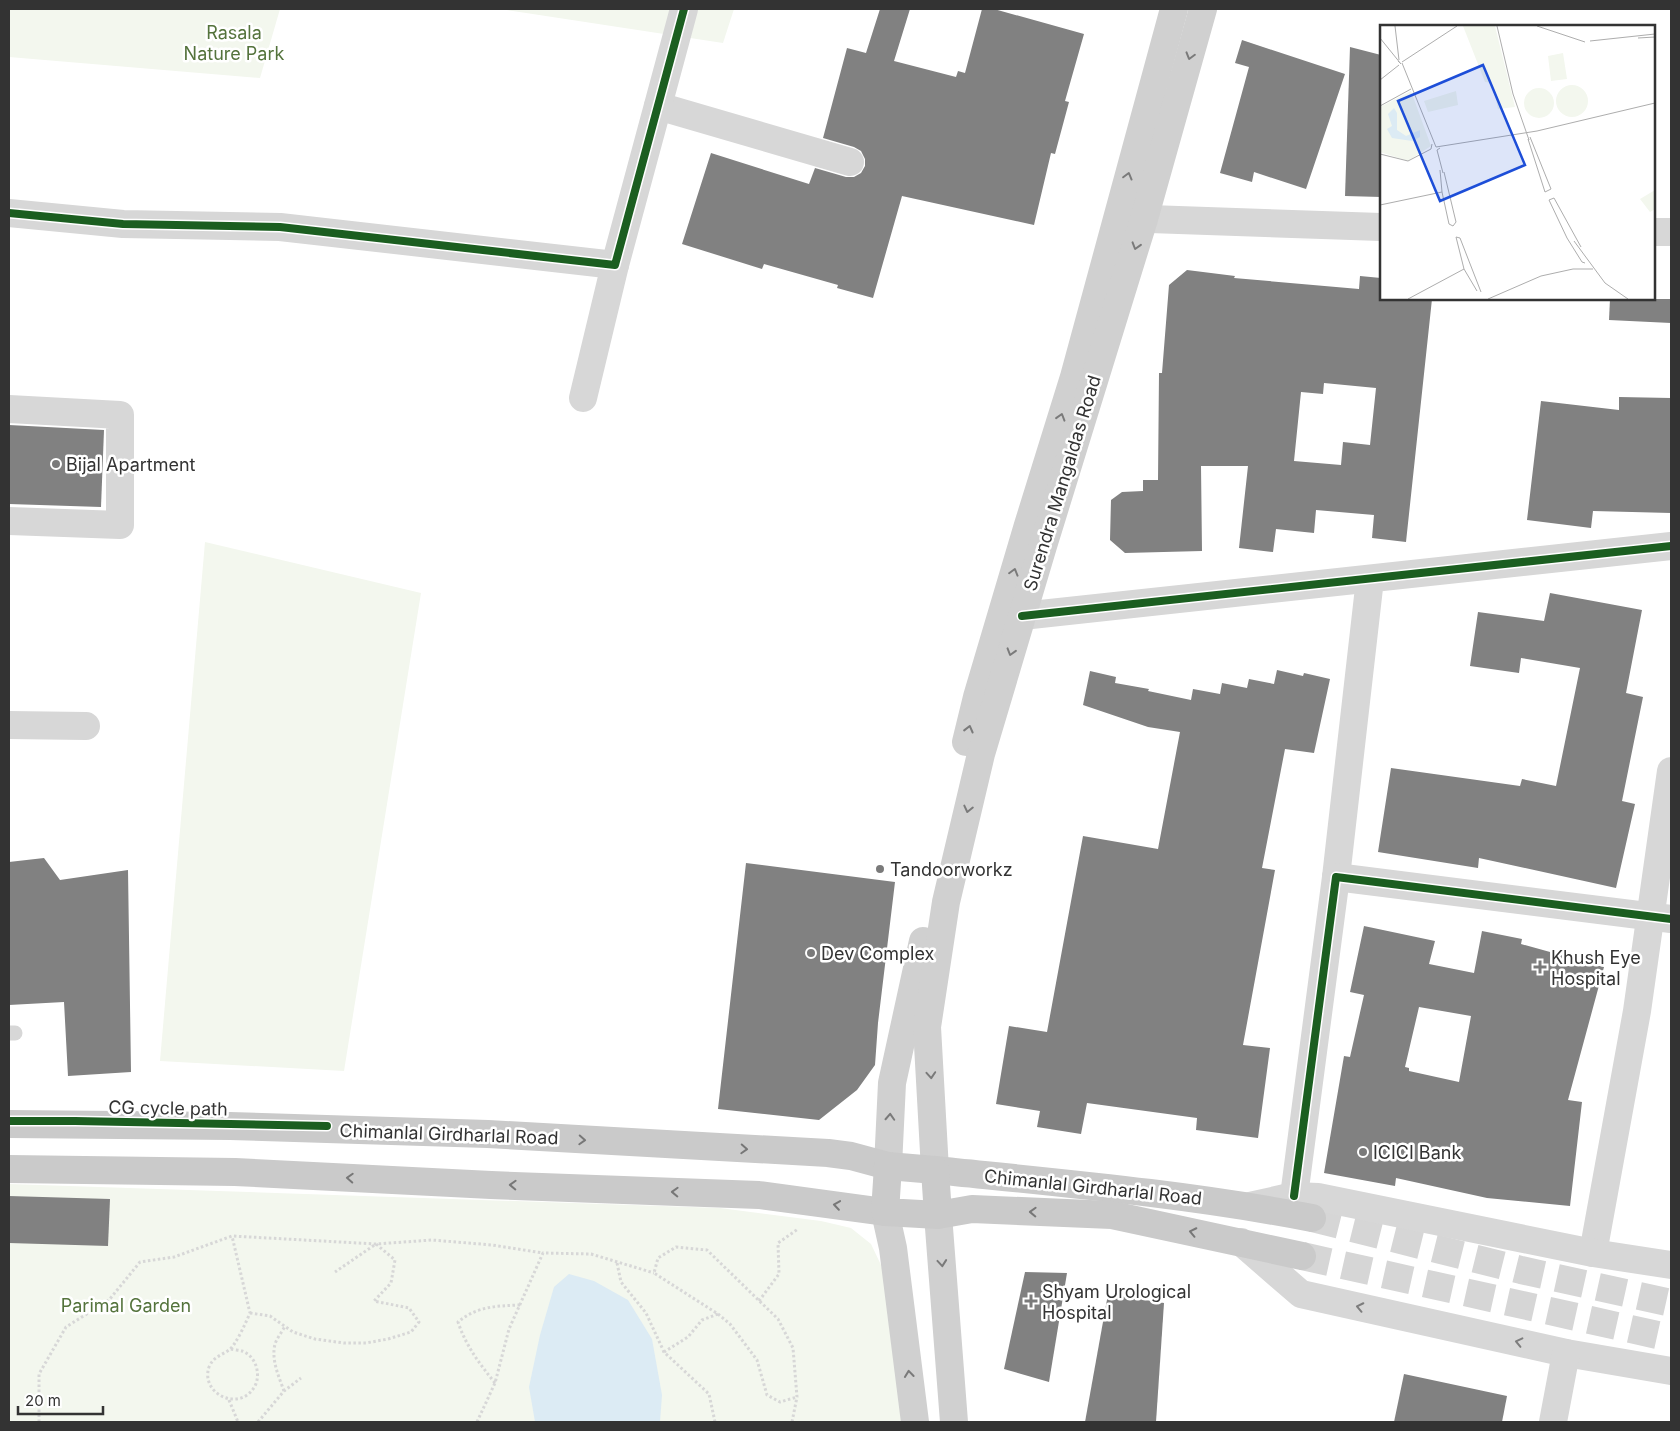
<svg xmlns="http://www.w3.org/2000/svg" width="1680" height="1431" viewBox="0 0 1680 1431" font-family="Inter,sans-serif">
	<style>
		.green { fill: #f3f7ee }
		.water { fill: #dcebf4 }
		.building { fill: #818181; fill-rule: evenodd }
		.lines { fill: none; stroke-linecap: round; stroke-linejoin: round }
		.primary-tunnel { stroke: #d6d6d6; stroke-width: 28; stroke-dasharray: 28 14; stroke-linecap: butt }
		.path { stroke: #d7d7d7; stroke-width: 3; stroke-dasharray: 2.5 2.5; stroke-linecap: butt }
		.service { stroke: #d7d7d7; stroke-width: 15 }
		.minor { stroke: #d7d7d7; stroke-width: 28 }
		.tertiary { stroke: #d7d7d7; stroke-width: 28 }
		.secondary { stroke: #d0d0d0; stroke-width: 28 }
		.primary { stroke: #cacaca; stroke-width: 28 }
		.cycleway-casing { stroke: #fff; stroke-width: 11 }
		.cycleway { stroke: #1b5e20; stroke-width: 8 }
		.oneway { stroke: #7a7a7a }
		.oneway2 { stroke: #777 }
		.oneway3 { stroke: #7d7d7d }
		.poi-dot { fill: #7a7a7a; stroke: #fff; stroke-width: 2 }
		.labels { text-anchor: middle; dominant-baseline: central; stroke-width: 5; stroke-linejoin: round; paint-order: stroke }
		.park-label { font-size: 18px; fill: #54733c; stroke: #fff }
		.poi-label { font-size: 18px; fill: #333; stroke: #fff; text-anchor: start }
		.street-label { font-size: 18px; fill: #333; stroke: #fff }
		.inset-road { fill: none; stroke: #adadad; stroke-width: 1 }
		.view { fill: #1d4ed8; fill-opacity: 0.15; stroke: #1d4ed8; stroke-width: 2.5 }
		.inset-edge { fill: none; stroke: #333; stroke-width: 2.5 }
	</style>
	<rect width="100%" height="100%" fill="#fff"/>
	<!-- green -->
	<g class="green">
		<polygon points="9,9 280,9 260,78 9,57"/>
		<polygon points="500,9 734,9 723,43"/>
		<polygon points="205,542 421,593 344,1071 160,1061"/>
		<polygon points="9,1184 720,1208 821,1221 851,1228 871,1244 881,1265 905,1346 916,1422 9,1422"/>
	</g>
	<!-- water -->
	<polygon class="water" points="569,1274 594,1281 628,1300 652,1339 662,1395 660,1422 535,1422 529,1387 540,1335 554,1287"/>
	<!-- building -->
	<g class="building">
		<polygon points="880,9 910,9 894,61 956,77 958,71 965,73 982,9 994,9 1084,34 1065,101 1069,102 1055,154 1051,153 1034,225 902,196 873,298 837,288 838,285 764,264 762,269 682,244 711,153 809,184 815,168 846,177 854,177 861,173 865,166 865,159 861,151 854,147 823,138 847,48 866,53"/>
		<polygon points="1242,40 1345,74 1306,189 1254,172 1252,182 1220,173 1249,67 1235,63"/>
		<polygon points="1350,47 1381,55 1381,197 1345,196"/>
		<path d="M1187,270L1235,276L1234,278L1359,289L1360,276L1381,278V299H1432L1406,542L1372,538L1374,515L1316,510L1314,533L1276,529L1273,552L1239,548L1248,466H1201L1202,551L1125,553L1110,540L1111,500L1122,492L1143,491V480H1158L1159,373H1162L1169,285ZM1324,383L1376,388L1370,445L1343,442L1341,465L1294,461L1301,392L1323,394Z"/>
		<polygon points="1610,299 1671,299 1671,323 1609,320"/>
		<polygon points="1619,397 1671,398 1671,513 1593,511 1591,528 1527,520 1541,401 1619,410"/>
		<polygon points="9,425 104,430 101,507 9,504"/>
		<polygon points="1550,593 1642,610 1626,693 1643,697 1622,801 1635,804 1616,888 1479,858 1478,868 1378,852 1391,768 1520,786 1522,779 1556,786 1580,668 1521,658 1519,673 1470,666 1478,612 1544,621"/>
		<polygon points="1277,670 1303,676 1304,673 1330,679 1314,753 1285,749 1262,868 1275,870 1243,1045 1270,1048 1258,1138 1196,1130 1197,1118 1087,1103 1081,1134 1037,1127 1040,1111 996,1104 1009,1026 1047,1032 1083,836 1158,849 1180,732 1148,727 1083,705 1090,671 1116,677 1115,683 1149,689 1148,691 1191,700 1193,689 1220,694 1222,683 1247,688 1249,679 1274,684"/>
		<polygon points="44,858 60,880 128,870 131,1072 68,1076 64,1002 9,1005 9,862"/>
		<polygon points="746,863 895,882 878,1023 875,1065 857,1090 819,1120 718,1109"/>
		<path d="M1364,926L1435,941L1429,964L1474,973L1482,931L1522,939L1521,944L1604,967L1568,1100L1582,1102L1570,1206L1487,1198L1396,1178L1395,1186L1324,1173L1344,1056L1350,1057L1364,995L1350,992ZM1419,1007L1471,1016L1459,1082L1409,1071V1068L1405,1067Z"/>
		<polygon points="9,1196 110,1199 108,1246 9,1243"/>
		<polygon points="1025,1272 1067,1273 1049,1382 1004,1369"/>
		<polygon points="1108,1294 1164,1303 1156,1422 1085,1422"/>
		<polygon points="1404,1374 1507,1396 1502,1422 1394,1422"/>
	</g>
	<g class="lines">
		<!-- primary-tunnel -->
		<g class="primary-tunnel">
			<polyline points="1312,1218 1521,1270 1671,1303"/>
			<polyline points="1302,1256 1671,1338"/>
		</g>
		<!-- path -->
		<g class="path">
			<polyline points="617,1263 621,1282 646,1313 664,1352"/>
			<polyline points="759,1301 779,1274 778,1243 798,1229"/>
			<polyline points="250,1313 270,1316 293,1332 315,1339 344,1343 366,1343 388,1339 411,1332 419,1322 409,1308 374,1301 391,1283 395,1260 376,1244 335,1272"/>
			<polyline points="718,1314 730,1324 757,1360 767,1395 780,1402 797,1397"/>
			<path d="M231,1349C234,1350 239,1350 242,1351C256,1356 261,1374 255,1386C240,1413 200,1394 209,1367C213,1357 222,1355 229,1350C236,1345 246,1322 250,1313L232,1236"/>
			<path d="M495,1383C479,1363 466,1346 458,1322C477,1306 497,1306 520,1305"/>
			<path d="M284,1391C279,1377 271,1360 275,1344C277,1338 282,1332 285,1326"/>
			<polyline points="229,1400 238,1422"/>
			<polyline points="39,1422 39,1374 66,1327 109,1300 140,1262 174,1257 232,1236 376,1244 432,1240 492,1245 543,1253"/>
			<polyline points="258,1422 284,1391 301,1378"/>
			<polyline points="477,1422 495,1383 509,1329 543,1253 591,1254 654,1273"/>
			<polyline points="715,1422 709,1394 664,1352 688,1337 702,1320 718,1314 654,1273 658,1258 676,1247 707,1250 778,1319 793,1348 797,1397 792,1422"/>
		</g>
		<!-- service -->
		<polyline class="service" points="9,1033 15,1033"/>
		<!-- minor -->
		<g class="minor">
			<polyline points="658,106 850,162"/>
			<polyline points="9,213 123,224 280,227 615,265 684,9"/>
			<polyline points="1121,218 1381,227"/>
			<polyline points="1654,232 1671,232"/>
			<polyline points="583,398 615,265"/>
			<polyline points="9,409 120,415 120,525 9,521"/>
			<polyline points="1022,616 1671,546"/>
			<polyline points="9,725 86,726"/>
			<polyline points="1336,877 1370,579"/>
			<polyline points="1294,1196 1336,877 1671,919"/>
			<polyline points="1593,1253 1637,1011 1671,771"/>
		</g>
		<!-- tertiary -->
		<g class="tertiary">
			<polyline points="1250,1206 1294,1196 1318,1197 1593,1253 1671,1265"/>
			<polyline points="1241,1242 1301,1294 1566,1353 1671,1371"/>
			<polyline points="1553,1422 1566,1353"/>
		</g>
		<!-- secondary -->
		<g class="secondary">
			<polyline points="966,742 977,697 1028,525 1074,377 1174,9"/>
			<polyline points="888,1166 892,1083 923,941"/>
			<polyline points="935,1170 927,1027 946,902 981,754 1043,546 1144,219 1203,9"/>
			<polyline points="885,1212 893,1248 915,1422"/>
			<polyline points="938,1215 954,1422"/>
		</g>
		<!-- primary -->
		<g class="primary">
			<polyline points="9,1124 230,1126 488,1134 828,1153 851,1156 888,1166"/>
			<polyline points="9,1169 235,1172 491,1185 759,1195 885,1212"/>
			<path d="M935,1170C1061,1183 1188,1194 1312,1218"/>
			<polyline points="938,1215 935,1170 888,1166 885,1212 938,1215 972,1209 1112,1215 1302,1256"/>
		</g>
		<!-- cycleway casing -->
		<g class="cycleway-casing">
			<g id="cycleway">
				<polyline points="9,213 123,224 280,227 615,265 684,9"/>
				<polyline points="1022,616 1671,546"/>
				<polyline points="9,1121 75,1121 327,1126"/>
				<polyline points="1294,1196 1336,877 1671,919"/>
			</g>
		</g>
		<!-- cycleway -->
		<use href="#cycleway" class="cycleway"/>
	</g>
	<!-- one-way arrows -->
	<defs><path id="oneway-chevron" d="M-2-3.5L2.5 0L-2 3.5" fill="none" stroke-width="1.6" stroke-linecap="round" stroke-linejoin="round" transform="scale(1.25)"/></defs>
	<g class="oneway">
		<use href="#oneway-chevron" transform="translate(1190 56) rotate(106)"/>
		<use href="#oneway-chevron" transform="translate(1128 176) rotate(-75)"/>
		<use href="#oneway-chevron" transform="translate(1136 246) rotate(107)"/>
		<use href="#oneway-chevron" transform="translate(1061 417) rotate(-73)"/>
		<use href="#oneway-chevron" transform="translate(1014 572) rotate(-74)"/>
		<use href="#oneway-chevron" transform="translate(1011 652) rotate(107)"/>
		<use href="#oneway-chevron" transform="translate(969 729) rotate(-76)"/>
		<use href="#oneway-chevron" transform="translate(968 809) rotate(103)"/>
		<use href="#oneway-chevron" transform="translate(931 1075) rotate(86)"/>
		<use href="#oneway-chevron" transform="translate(890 1117) rotate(-87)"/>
		<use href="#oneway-chevron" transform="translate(942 1263) rotate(85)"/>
		<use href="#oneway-chevron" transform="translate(909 1374) rotate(-96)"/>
	</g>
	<g class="oneway2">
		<use href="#oneway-chevron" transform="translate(582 1140) rotate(3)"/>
		<use href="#oneway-chevron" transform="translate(744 1149) rotate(3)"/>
		<use href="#oneway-chevron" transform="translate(350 1178) rotate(-177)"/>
		<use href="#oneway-chevron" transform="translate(513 1185) rotate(-178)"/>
		<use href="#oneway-chevron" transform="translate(675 1192) rotate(-178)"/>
		<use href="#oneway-chevron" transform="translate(837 1205) rotate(-172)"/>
		<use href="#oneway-chevron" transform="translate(1033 1212) rotate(-178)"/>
		<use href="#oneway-chevron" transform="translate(1193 1232) rotate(-168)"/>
	</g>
	<g class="oneway3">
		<use href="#oneway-chevron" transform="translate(1360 1307) rotate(-168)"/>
		<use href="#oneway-chevron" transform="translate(1519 1342) rotate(-167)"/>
	</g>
	<!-- markers -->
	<g class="poi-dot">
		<circle cx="56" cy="464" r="5"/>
		<circle cx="880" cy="869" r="5"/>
		<circle cx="811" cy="953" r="5"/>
		<path d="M1537.5 959.5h5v5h5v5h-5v5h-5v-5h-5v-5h5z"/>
		<circle cx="1363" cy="1152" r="5"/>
		<path d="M1028.5 1293.5h5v5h5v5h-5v5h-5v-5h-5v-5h5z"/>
	</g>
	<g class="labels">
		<!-- park labels -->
		<g class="park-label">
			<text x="234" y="32">Rasala<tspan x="234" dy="21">Nature Park</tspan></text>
			<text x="126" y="1305">Parimal Garden</text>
		</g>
		<!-- poi labels -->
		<g class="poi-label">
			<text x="66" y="464">Bijal Apartment</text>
			<text x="890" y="869">Tandoorworkz</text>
			<text x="821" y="953">Dev Complex</text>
			<text x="1551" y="957">Khush Eye<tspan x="1551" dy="21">Hospital</tspan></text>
			<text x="1373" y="1152">ICICI Bank</text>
			<text x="1042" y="1291">Shyam Urological<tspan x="1042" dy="21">Hospital</tspan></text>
		</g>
		<!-- street labels -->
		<g class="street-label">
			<text transform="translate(1062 483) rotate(-73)">Surendra Mangaldas Road</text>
			<text transform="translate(168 1108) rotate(1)">CG cycle path</text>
			<text transform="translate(449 1134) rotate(2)">Chimanlal Girdharlal Road</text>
			<text transform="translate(1093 1187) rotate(6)">Chimanlal Girdharlal Road</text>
		</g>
	</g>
	<!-- overview -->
	<g transform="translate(1380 25)">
		<rect width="275" height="275" fill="#fff"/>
		<path d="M83,1H115L135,82L118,84L112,58L105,57ZM183,28L187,54L171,56L168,31ZM176 76a16 16 0 1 1 32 0a16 16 0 1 1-32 0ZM144 78a15 15 0 1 1 30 0a15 15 0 1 1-30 0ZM31,66L51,121L28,136L0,127V82ZM76,66L78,80L48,87L44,76ZM275,165V184L270,187L260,174Z" fill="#f3f7ee"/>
		<path d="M14,83L17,88V105L26,111L40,105V112L32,116L12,113L7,104L12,101L8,89Z" fill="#dcebf4"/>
		<path class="inset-road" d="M15,1L19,35M117,1L133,69L149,115M157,1L205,17M0,13L21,39L18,36M258,13L275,12M210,16L275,9M22,37L77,1M22,38L56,122L157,106L275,78M0,55L19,40M0,81L31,64M148,114L165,167L171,164L150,112M60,123L57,125L63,148M0,129L28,136L51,124L52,119M60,145L62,167L69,199L73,201L76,197L64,147M0,180L62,167M194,216L225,258L248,274M201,222L174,173L169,175L187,213L202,237L205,238M97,266L84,244L76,212L80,213L101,267M28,274L84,244M108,274L161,251L193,244H213"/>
		<path class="view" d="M103,40L145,140L60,176L18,76Z"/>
		<rect width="275" height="275" class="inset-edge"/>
	</g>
	<!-- border -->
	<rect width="1680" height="1431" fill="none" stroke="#333333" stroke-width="20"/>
	<!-- scale -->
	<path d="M18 1406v8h85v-8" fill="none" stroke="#333333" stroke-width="2.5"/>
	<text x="25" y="1406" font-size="15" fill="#333333" stroke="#ffffff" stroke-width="4" paint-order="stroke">20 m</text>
</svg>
